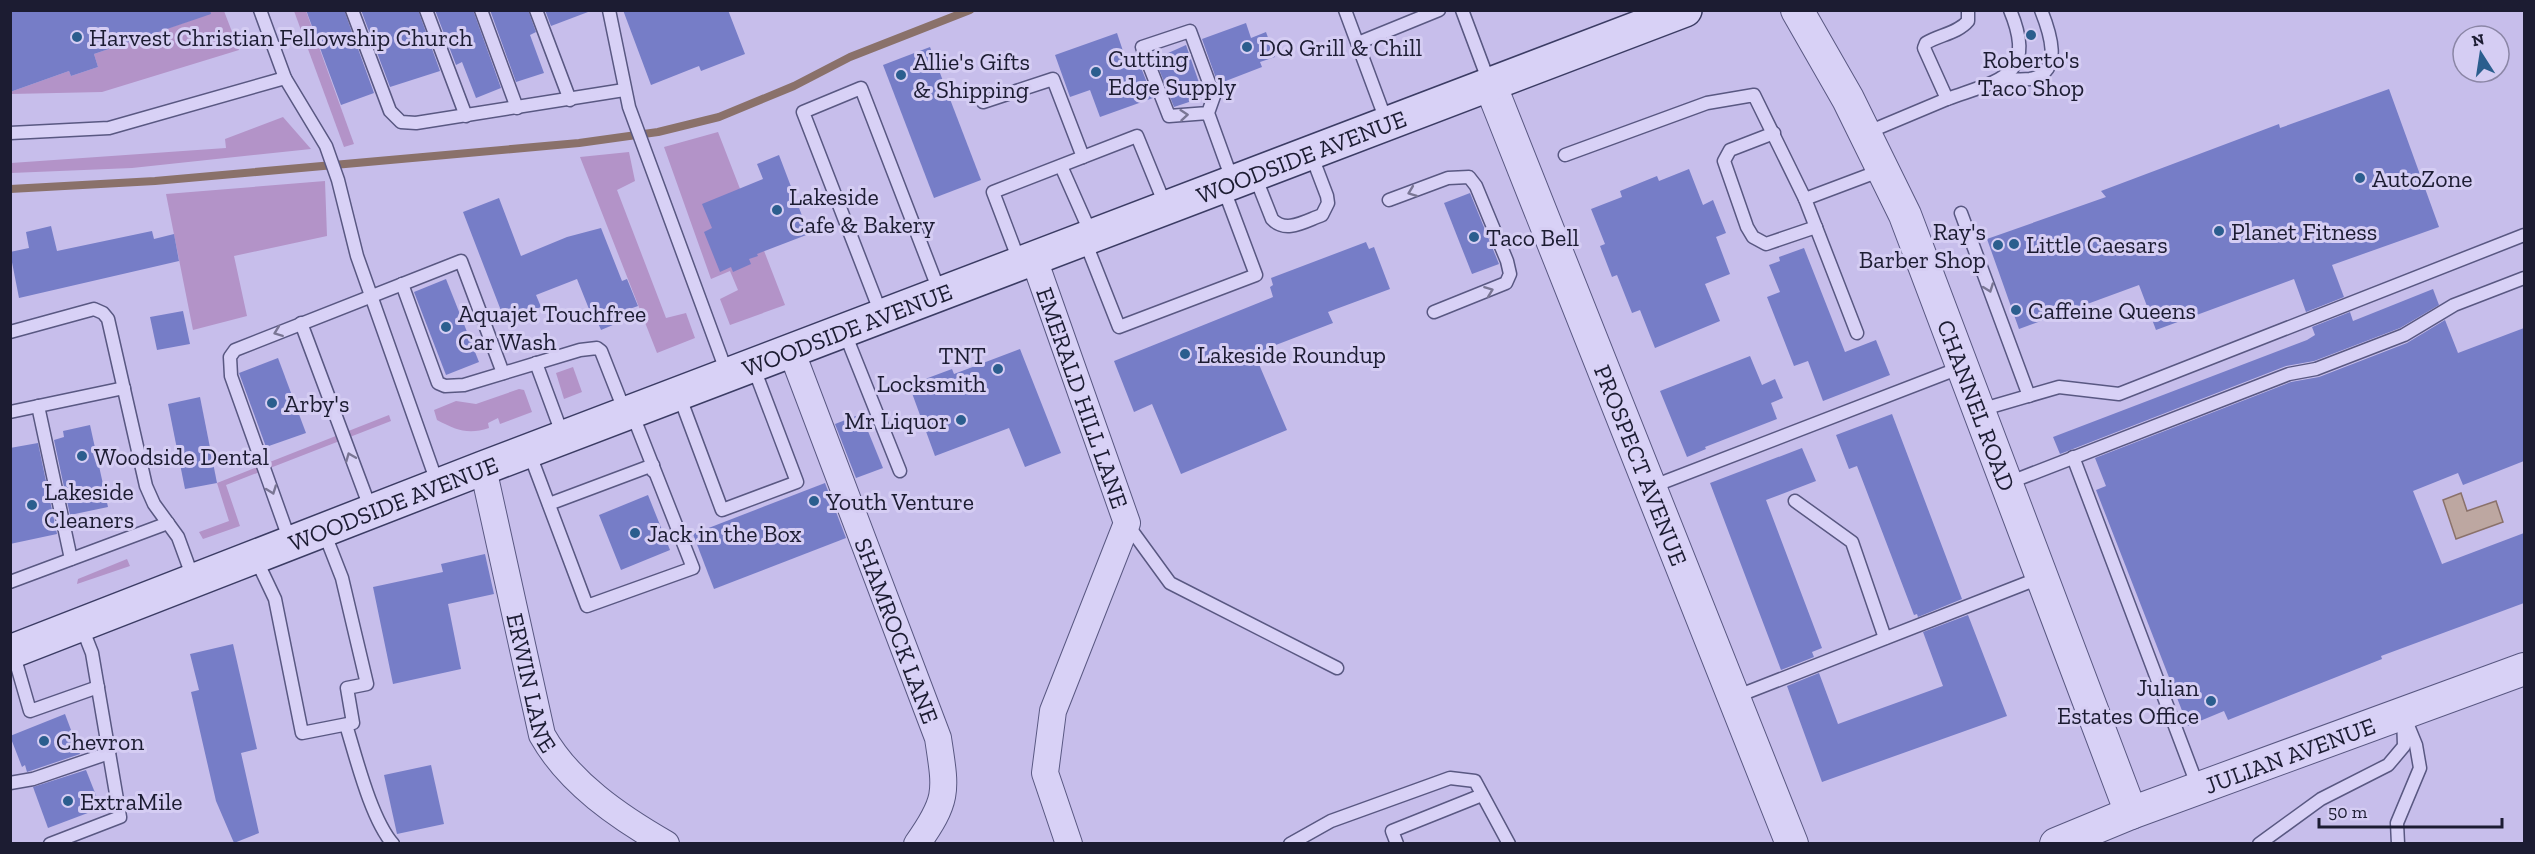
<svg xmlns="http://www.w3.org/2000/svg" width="2535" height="854" viewBox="0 0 2535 854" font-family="'Zilla Slab',serif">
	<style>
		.green { fill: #b393c8 }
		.water { fill: #bda7a1; stroke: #8a716a; stroke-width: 1.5 }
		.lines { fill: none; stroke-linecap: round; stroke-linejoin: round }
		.stream { stroke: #8a716a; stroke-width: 8 }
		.building { fill: #767dc7 }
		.service-casing { stroke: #595882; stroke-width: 15 }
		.minor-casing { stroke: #595882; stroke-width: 28 }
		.tertiary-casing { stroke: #595882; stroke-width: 34 }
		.secondary-casing { stroke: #3b3c64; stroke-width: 36 }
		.service { stroke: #d8d1f6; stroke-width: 12 }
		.minor { stroke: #d8d1f6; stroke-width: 26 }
		.tertiary { stroke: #d8d1f6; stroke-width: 32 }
		.secondary { stroke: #d8d1f6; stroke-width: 33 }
		.oneway { stroke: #7a7694 }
		.poi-dot { fill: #2b5e8e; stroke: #d5cdf3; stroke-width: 2 }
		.labels { text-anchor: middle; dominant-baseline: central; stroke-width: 6; stroke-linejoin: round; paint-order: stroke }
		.poi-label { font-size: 24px; fill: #1c1c32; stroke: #d5cdf3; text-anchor: start }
		.street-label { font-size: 24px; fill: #1c1c32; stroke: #d5cdf3 }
	</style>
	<rect width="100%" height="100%" fill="#c7beeb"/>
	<!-- green -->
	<g class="green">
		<polygon points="189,11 224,11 239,50 102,92 11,94 10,92 69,71 71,76 98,67 94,54 192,20"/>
		<polygon points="294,11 306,11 354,144 344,147"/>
		<polygon points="283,117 311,149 132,168 11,173 11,163 226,148 225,139"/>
		<polygon points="718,132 785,305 730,325 720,299 738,290 730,271 711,279 664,147"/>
		<polygon points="629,152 635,181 617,190 666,318 686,313 695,338 657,353 580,157"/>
		<polygon points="325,181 327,236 234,256 247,316 193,330 166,194"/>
		<polygon points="573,367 582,392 564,399 556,373"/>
		<path d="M519,389L524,390L532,412L500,424L498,418L488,423L489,428C468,435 456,430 437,420L434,410L456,401L476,404Z"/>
		<polygon points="389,415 391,421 226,485 240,526 203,539 199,532 229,521 217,483"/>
		<polygon points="127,559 130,566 77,584 78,579"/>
	</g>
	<!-- water -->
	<polygon class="water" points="2461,493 2467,511 2496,501 2503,522 2456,539 2443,500"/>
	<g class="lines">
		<!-- stream -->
		<polyline class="stream" points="10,189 155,181 579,143 658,132 719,117 794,86 850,57 970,10"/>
	</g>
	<!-- building -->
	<g class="building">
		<polygon points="10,10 210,10 211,14 94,54 98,67 71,76 69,71 10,92"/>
		<polygon points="306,10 344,10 374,93 341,105"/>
		<polygon points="361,10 418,10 440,71 390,87"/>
		<polygon points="435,10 473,10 501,88 476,98 462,62 456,65"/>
		<polygon points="490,10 528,10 536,32 530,35 544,73 516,82"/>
		<polygon points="545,10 587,10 588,12 551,26"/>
		<polygon points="623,10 728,10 745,54 701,71 699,66 651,85"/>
		<polygon points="1246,23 1251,38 1266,32 1275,57 1260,62 1262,67 1218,84 1202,39"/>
		<polygon points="1117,33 1129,69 1140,65 1153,98 1100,117 1090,90 1070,97 1055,55"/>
		<polygon points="1186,45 1204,97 1174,107 1155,59"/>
		<polygon points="930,47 981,180 934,198 883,65"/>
		<polygon points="2389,89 2439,227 2332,265 2344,297 2306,312 2294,279 2156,330 2139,285 2019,329 1987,239 2106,197 2101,191 2279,124 2280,128"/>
		<polygon points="779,155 809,234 757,254 758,256 749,259 751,264 733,272 731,267 720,272 704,232 712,228 702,204 763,179 757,164"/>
		<polygon points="1689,169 1703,205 1713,200 1726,233 1716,237 1730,274 1705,284 1720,321 1655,348 1640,310 1632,313 1617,275 1612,277 1600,246 1605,244 1591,209 1622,197 1620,191 1657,176 1659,181"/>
		<polygon points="1470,193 1499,264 1472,274 1444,203"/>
		<polygon points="499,198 521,256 567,237 601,228 622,281 627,279 638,306 624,311 627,319 601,330 598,323 595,324 577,279 536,295 541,307 505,321 463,212"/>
		<polygon points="51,226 57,251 152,231 154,239 174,234 179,261 19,298 10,252 29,248 26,232"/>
		<polygon points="1366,242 1369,249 1374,247 1390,289 1328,312 1333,323 1268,348 1271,357 1258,362 1287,430 1181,474 1152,404 1134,412 1114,361 1273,297 1270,287 1273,285 1271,278"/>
		<polygon points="1804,248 1845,352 1876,340 1890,375 1823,401 1808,361 1794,366 1767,297 1780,292 1769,265 1780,261 1779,257"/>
		<polygon points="446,279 479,362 446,375 414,292"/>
		<polygon points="2433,289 2439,305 2400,328 2314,361 2286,366 2060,454 2053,437 2307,340 2315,335 2312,327 2350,312 2353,321"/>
		<polygon points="183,311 190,344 157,350 150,317"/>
		<polygon points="2445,320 2458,353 2524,328 2524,461 2463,485 2458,473 2413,491 2442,564 2524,533 2524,603 2381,656 2382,659 2228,720 2224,711 2188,726 2096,490 2106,486 2095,458 2291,382 2319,377 2407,343"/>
		<polygon points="1020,349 1061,453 1025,467 1009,428 935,456 909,385 952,369 954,374"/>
		<polygon points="1750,356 1762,385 1775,379 1783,398 1771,403 1777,419 1705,447 1706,449 1687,457 1660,391"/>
		<polygon points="278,358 306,433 266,447 239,373"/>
		<polygon points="200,397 217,483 185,489 168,404"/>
		<polygon points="861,414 883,468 856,478 835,424"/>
		<polygon points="1892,414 1962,599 1918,617 1917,614 1914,615 1857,466 1849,469 1836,435"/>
		<polygon points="90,425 108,507 70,515 54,440 64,437 63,431"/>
		<polygon points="38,443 57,534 10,544 10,448"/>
		<polygon points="1802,448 1816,481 1766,500 1822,648 1812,652 1814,657 1781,670 1710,483"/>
		<polygon points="825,483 846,538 714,589 693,534"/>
		<polygon points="648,495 670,550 621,570 599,515"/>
		<polygon points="485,554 494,594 448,604 461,669 393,684 373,587 443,572 441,564"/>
		<polygon points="1968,615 2007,716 1822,782 1787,686 1819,673 1838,724 1943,686 1923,632"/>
		<polygon points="233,644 257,749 241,753 259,833 234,843 216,801 191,692 199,690 190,654"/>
		<polygon points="65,714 80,754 27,772 25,765 22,767 10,736"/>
		<polygon points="431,765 444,824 397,834 384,775"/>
		<polygon points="86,770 101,808 48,828 33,787"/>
	</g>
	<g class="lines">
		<!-- service casing -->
		<g class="service-casing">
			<g id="service">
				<polyline points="260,10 285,78 326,146 338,180 357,256 438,485"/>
				<polyline points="352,10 390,111 401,122 416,123 624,90"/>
				<polyline points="426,10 466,116"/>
				<polyline points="481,10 517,108"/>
				<polyline points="536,10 570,100"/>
				<polyline points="609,10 629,107 727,373"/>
				<polyline points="1345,10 1387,123"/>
				<polyline points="1462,10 1489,82"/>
				<polyline points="1358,43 1439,10"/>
				<path d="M2001,79C2010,79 2021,80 2030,79C2065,73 2049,30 2041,10"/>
				<path d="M1947,99C1999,80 2038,77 2010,10"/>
				<polyline points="983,102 1053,79 1083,157"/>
				<polyline points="1208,113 1169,116 1142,47 1190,31 1214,96 1208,113 1233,182"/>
				<polyline points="10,133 109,128 285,78"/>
				<polyline points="1774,133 1730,150 1724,161 1747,227 1753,237 1766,244 1816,227"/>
				<path d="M1866,133L1947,99L1924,48L1926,43C1939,35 1958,33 1968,21V10"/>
				<polyline points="1565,155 1707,103 1754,95 1805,199 1882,170"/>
				<polyline points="1061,166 1092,236"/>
				<path d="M1255,176L1272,219C1286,234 1305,221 1322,215L1328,203L1327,196L1311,154"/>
				<polyline points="1805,199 1857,333"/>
				<polyline points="1389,200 1448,178 1469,177 1476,186 1507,261 1510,274 1506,283 1434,312"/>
				<polyline points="1961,213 2029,396"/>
				<polyline points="1085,241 1119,327 1256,275 1223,187"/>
				<polyline points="1020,263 993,192 1137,136 1166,207"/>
				<polyline points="402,284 438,383 445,386 464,385 580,350 597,348 601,351 625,412"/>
				<polyline points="882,316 803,112 861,88 940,293"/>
				<polyline points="301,323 371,510"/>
				<polyline points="844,331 900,471"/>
				<polyline points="10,332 94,309 103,313 108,319 146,486 154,504 178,537 193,578"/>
				<polyline points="536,363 563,436"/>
				<polyline points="679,395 722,510 797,482 753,366"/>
				<polyline points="38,406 71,559"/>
				<polyline points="1980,410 2059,387 2119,394 2524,235"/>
				<polyline points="10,412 124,388"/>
				<polyline points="529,452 587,606 693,568 632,413"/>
				<polyline points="2073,457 2198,787"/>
				<polyline points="2008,483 2289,374 2316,369 2404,335 2454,305 2524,278"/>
				<polyline points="1651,487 1962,367"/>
				<polyline points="1795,501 1852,542 1885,638"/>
				<polyline points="549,504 653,465 653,471"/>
				<polyline points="1127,524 1170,583 1337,668"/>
				<polyline points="290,541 231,376 230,357 235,350 461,261 503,373"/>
				<polyline points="256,559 275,599 302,733 353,723 347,688 367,684 342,578 324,532"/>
				<polyline points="10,582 168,523"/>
				<polyline points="13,652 30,711 98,687"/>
				<polyline points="1735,697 2042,577"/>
				<path d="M346,725C356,757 371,819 393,844"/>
				<polyline points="10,783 33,779 109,753"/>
				<polyline points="50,844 120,817 92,653 81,625"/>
				<polyline points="1290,844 1331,821 1450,778 1475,781 1509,844"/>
				<polyline points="1397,844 1392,831 1482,795"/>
				<polyline points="2259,844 2321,799 2388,765 2404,746 2403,714"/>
				<polyline points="2398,844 2397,823 2420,768 2416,745 2407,723"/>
			</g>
		</g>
		<!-- minor casing -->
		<g class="minor-casing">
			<g id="minor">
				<path id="s1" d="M1034,259L1127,523L1053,711L1045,773L1069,844"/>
				<path id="s2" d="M791,350L938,738C946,791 949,799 917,844"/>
				<path id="s3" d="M483,468L542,735C569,783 619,817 666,844"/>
			</g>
		</g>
		<!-- tertiary casing -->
		<g class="tertiary-casing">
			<g id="tertiary">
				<path id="s4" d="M1797,10L1848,99L1905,215L2131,813"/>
				<path id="s5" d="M1490,84L1792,844"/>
				<path id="s6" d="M2056,844L2131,813L2524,669"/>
			</g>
		</g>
		<!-- secondary casing -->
		<g class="secondary-casing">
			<g id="secondary">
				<path id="s7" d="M10,652L483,468L1685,10"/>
			</g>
		</g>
		<!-- service -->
		<use href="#service" class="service"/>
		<!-- minor -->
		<use href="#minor" class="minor"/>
		<!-- tertiary -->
		<use href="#tertiary" class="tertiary"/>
		<!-- secondary -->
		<use href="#secondary" class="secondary"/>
	</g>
	<!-- one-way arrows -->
	<defs><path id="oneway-chevron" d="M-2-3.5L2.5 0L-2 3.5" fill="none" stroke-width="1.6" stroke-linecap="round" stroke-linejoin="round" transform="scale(1.5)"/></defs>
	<g class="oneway">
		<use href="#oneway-chevron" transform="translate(1184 115) rotate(-5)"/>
		<use href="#oneway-chevron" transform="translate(1412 192) rotate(159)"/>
		<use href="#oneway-chevron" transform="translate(1989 288) rotate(70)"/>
		<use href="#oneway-chevron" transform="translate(1489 291) rotate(-21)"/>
		<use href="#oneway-chevron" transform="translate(278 332) rotate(159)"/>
		<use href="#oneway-chevron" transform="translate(350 457) rotate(-112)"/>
		<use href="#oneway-chevron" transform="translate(272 490) rotate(70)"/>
	</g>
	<!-- markers -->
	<g class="poi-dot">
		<circle cx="2031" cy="35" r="6"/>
		<circle cx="77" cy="37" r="6"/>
		<circle cx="1247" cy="47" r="6"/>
		<circle cx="1096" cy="72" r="6"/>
		<circle cx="901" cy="75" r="6"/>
		<circle cx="2360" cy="178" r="6"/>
		<circle cx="777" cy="210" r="6"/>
		<circle cx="2219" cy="231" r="6"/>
		<circle cx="1474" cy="237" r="6"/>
		<circle cx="2014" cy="244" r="6"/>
		<circle cx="1998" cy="245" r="6"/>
		<circle cx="2016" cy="310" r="6"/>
		<circle cx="446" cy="327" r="6"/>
		<circle cx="1185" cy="354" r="6"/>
		<circle cx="998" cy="369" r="6"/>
		<circle cx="272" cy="403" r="6"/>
		<circle cx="961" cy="420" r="6"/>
		<circle cx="82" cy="456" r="6"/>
		<circle cx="814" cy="501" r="6"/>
		<circle cx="32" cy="505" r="6"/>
		<circle cx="635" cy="533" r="6"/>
		<circle cx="2211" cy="701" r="6"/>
		<circle cx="44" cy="741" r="6"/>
		<circle cx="68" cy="801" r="6"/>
	</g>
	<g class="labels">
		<!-- poi labels -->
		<g class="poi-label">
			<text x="89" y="37">Harvest Christian Fellowship Church</text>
			<text x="1259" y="47">DQ Grill &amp; Chill</text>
			<text x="1108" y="58">Cutting<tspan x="1108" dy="28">Edge Supply</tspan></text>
			<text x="2031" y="59" text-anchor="middle">Roberto's<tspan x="2031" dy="28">Taco Shop</tspan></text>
			<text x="913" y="61">Allie's Gifts<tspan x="913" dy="28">&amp; Shipping</tspan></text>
			<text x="2372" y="178">AutoZone</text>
			<text x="789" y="196">Lakeside<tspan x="789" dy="28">Cafe &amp; Bakery</tspan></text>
			<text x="1986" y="231" text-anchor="end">Ray's<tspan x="1986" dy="28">Barber Shop</tspan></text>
			<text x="2231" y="231">Planet Fitness</text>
			<text x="1486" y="237">Taco Bell</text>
			<text x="2026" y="244">Little Caesars</text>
			<text x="2028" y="310">Caffeine Queens</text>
			<text x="458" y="313">Aquajet Touchfree<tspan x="458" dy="28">Car Wash</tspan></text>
			<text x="1197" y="354">Lakeside Roundup</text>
			<text x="986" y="355" text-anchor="end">TNT<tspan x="986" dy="28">Locksmith</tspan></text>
			<text x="284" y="403">Arby's</text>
			<text x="949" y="420" text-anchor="end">Mr Liquor</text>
			<text x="94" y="456">Woodside Dental</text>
			<text x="44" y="491">Lakeside<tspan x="44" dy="28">Cleaners</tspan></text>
			<text x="826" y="501">Youth Venture</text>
			<text x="647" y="533">Jack in the Box</text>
			<text x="2199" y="687" text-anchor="end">Julian<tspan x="2199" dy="28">Estates Office</tspan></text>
			<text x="56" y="741">Chevron</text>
			<text x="80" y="801">ExtraMile</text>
		</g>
		<!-- street labels -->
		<g class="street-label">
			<text stroke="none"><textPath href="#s7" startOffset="1383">WOODSIDE AVENUE</textPath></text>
			<text stroke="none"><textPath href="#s7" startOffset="897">WOODSIDE AVENUE</textPath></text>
			<text stroke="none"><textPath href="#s1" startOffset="147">EMERALD HILL LANE</textPath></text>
			<text stroke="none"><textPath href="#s4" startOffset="435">CHANNEL ROAD</textPath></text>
			<text stroke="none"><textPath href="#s5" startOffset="410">PROSPECT AVENUE</textPath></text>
			<text stroke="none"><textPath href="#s7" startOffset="411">WOODSIDE AVENUE</textPath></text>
			<text stroke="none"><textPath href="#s2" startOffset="300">SHAMROCK LANE</textPath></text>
			<text stroke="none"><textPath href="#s3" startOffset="220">ERWIN LANE</textPath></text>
			<text stroke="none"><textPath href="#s6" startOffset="250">JULIAN AVENUE</textPath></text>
		</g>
	</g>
	<!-- border -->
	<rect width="2535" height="854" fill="none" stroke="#1c1c32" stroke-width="24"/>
	<!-- north arrow -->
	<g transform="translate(2481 54) rotate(348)"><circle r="28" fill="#d5cdf3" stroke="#8b86a6" stroke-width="1.5"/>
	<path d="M0-4.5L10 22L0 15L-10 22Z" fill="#2b5e8e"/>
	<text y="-9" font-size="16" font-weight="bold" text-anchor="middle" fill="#1c1c32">N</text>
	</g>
	<!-- scale -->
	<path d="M2319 818v9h183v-9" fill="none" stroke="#1c1c32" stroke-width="3"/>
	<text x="2328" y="818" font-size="18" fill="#1c1c32" stroke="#d5cdf3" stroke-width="4.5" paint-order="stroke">50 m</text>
</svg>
